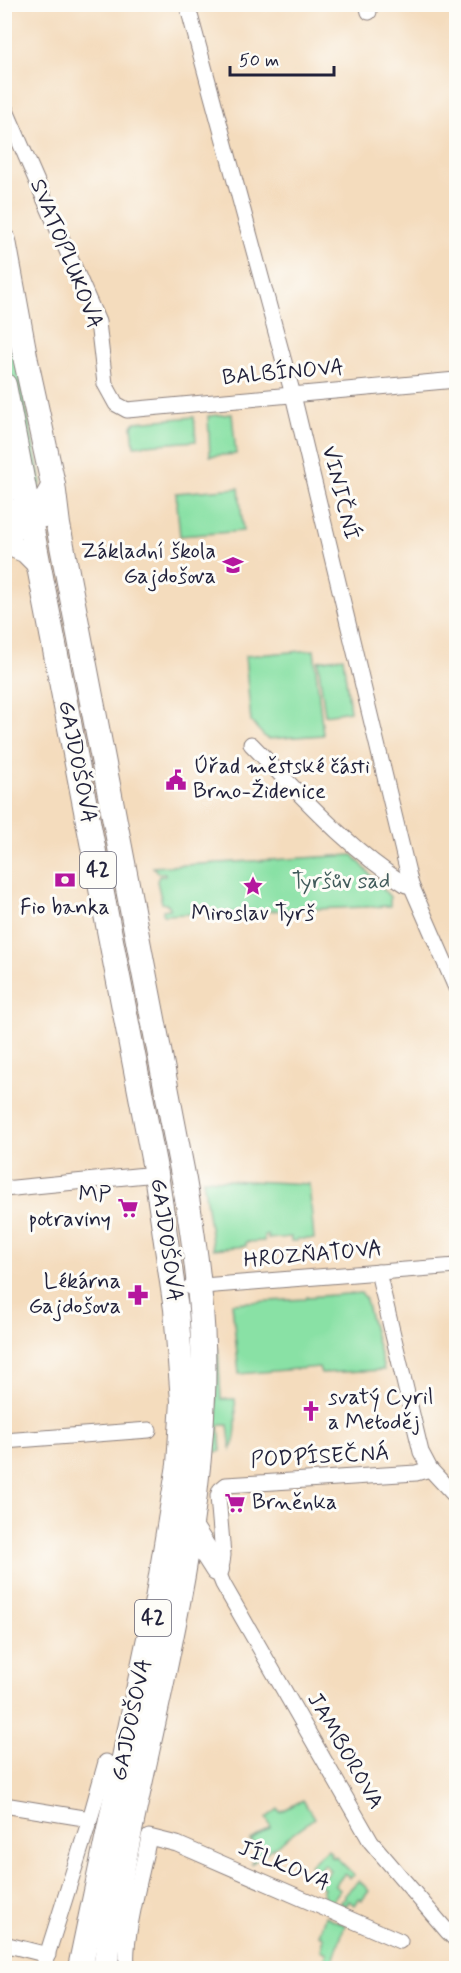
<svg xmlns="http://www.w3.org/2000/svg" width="461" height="1973" viewBox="0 0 461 1973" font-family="Mynerve,sans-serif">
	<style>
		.green { fill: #89e1a5; stroke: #568270; stroke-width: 1.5 }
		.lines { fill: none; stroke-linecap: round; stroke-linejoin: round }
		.street-casing { stroke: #8b7f7c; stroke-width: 17 }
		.secondary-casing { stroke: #8b7f7c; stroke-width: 23 }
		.primary-casing { stroke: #8b7f7c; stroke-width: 26 }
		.street { stroke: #fff; stroke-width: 15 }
		.secondary { stroke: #fff; stroke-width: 21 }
		.primary { stroke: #fff; stroke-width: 24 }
		.labels { text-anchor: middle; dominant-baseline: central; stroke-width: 6; stroke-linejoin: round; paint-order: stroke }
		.shield { fill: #fdfcf7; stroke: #646373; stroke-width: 1.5 }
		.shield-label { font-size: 21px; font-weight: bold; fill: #22223b }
		.street-label { font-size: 22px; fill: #22223b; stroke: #fdfcf7 }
		.poi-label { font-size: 22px; fill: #22223b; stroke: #fdfcf7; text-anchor: end }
		.park-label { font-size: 22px; fill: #415b5b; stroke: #fdfcf7 }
	</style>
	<rect width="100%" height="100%" fill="#fdfcf7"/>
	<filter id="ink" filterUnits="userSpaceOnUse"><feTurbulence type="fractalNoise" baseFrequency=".0167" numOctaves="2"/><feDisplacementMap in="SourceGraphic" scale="12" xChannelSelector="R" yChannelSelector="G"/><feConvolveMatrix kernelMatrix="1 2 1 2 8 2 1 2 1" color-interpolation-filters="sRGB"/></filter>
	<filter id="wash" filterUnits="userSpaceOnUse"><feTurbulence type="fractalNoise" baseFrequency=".008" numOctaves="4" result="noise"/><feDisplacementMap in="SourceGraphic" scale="24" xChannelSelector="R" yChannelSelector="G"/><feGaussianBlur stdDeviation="1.35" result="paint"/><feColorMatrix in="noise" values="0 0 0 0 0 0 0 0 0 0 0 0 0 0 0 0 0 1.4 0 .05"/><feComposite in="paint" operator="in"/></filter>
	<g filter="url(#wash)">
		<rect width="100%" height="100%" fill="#f4dcbd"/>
		<!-- green -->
		<g class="green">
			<polygon points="4,314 8,314 41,483 37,492 34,494 5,340"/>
			<polygon points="232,414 236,454 210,456 208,416"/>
			<polygon points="194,417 196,441 134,446 132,426 135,422"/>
			<polygon points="239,488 243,531 180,536 176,493"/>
			<polygon points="314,650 323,735 267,739 251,722 245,656"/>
			<polygon points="343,657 350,711 325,715 318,661"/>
			<polygon points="353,855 390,897 390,906 163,915 163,910 170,909 169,905 162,903 157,881 159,876 165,876 165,873 158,873 153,867"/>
			<polygon points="203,1179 309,1184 314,1239 297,1239 297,1241 291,1241 291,1237 268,1239 268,1235 264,1236 264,1241 246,1242 246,1246 213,1249"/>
			<polygon points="361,1293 365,1297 384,1370 321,1373 319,1367 239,1374 232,1303 306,1299 307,1297"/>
			<path d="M216,1348H218L221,1399H235C236,1415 238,1435 231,1450L228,1425H219L221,1451L213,1452L216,1399Z"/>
			<polygon points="303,1800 314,1818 251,1864 260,1846 250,1841 271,1827 266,1818 278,1809 280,1812"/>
			<polygon points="328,1849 331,1853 330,1855 333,1858 335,1856 354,1875 350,1878 344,1874 335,1886 340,1890 330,1904 321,1900 324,1894 322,1892 324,1888 318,1884 330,1870 324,1864 317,1872 310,1865"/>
			<polygon points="359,1880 369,1891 362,1900 359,1899 355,1905 349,1901 346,1906 340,1903 345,1897 345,1894"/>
			<polygon points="325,1916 345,1925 332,1964 328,1963 326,1968 321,1968 327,1953 321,1950 324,1937 319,1935"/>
		</g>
	</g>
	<g filter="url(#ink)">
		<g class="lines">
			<!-- street casing -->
			<g class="street-casing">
				<g id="street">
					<polyline points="187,4 293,395 411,885 456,988"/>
					<polyline points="367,4 369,12"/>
					<polyline points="4,106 98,322 105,384 116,404 127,410 456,380"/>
					<path d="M251,744C300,794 347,848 406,885H411"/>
					<polyline points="4,1189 156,1174"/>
					<polyline points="378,1272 421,1452 430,1469 456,1497"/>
					<polyline points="190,1287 456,1266"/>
					<polyline points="4,1441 149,1430"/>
					<polyline points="430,1469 416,1473 226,1485 220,1490 218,1496 223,1555 222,1563 217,1569 223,1584 371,1842 447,1931 456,1940"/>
					<polyline points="4,1805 90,1819"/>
					<polyline points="4,1944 48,1955"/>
					<polyline points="43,1968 90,1819 106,1762"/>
					<path d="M128,1968C121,1947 144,1864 149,1837L177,1844L400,1941"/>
				</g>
			</g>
			<!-- secondary casing -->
			<g class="secondary-casing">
				<g id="secondary">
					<polyline points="4,496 12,473 14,451"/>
					<polyline points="4,511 21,510 42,517"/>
					<path d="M4,535C30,527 41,506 53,484"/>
					<polyline points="4,543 25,552 39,566"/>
				</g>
			</g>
			<!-- primary casing -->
			<g class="primary-casing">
				<g id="primary">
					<path d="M4,241L26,361L53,484L58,525L184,1180C196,1251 206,1324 203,1396C196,1590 133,1777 105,1968"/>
					<polyline points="4,385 156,1174 176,1309 183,1401 179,1465 157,1600 80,1968"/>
					<polyline points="191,1528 217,1569"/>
				</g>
			</g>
			<!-- street -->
			<use href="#street" class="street"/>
			<!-- secondary -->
			<use href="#secondary" class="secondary"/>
			<!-- primary -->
			<use href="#primary" class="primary"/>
		</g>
	</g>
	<!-- icons -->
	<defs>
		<g id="school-bare" transform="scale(1.62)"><path d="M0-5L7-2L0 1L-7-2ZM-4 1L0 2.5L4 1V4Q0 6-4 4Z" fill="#b5179e" stroke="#fdfcf7" stroke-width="2.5" paint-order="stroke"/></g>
		<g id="civic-bare" transform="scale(1.62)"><path d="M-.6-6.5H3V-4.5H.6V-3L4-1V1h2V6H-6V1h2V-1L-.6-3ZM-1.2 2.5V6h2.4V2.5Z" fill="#b5179e" stroke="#fdfcf7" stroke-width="2.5" paint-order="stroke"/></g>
		<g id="bank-bare" transform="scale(1.62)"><path d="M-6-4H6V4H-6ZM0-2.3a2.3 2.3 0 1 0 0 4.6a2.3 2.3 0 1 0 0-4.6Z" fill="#b5179e" stroke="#fdfcf7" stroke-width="2.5" paint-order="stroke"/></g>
		<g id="sight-bare" transform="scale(1.62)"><path d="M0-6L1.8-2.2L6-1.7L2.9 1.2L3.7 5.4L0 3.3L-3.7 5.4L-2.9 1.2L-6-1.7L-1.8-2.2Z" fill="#b5179e" stroke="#fdfcf7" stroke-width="2.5" paint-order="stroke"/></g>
		<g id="supermarket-bare" transform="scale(1.62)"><path d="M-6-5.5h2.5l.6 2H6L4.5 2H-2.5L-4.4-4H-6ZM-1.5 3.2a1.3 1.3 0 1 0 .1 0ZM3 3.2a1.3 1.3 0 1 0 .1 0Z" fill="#b5179e" stroke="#fdfcf7" stroke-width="2.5" paint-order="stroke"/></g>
		<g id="pharmacy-bare" transform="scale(1.62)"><path d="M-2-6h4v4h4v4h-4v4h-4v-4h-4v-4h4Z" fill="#b5179e" stroke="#fdfcf7" stroke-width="2.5" paint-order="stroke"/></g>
		<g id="church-bare" transform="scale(1.62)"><path d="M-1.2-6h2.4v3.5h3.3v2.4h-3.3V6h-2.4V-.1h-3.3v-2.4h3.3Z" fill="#b5179e" stroke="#fdfcf7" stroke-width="2.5" paint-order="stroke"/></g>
	</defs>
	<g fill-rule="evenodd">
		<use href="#school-bare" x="233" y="565"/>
		<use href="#civic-bare" x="176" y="780"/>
		<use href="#bank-bare" x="65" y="880"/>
		<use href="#sight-bare" x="253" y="886"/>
		<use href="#supermarket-bare" x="128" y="1208"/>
		<use href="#pharmacy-bare" x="138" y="1295"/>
		<use href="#church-bare" x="311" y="1411"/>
		<use href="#supermarket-bare" x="235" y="1503"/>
	</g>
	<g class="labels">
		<!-- shield labels -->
		<g class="shield">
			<rect x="80" y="852" width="36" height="36" rx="4.5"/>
			<rect x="135" y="1600" width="36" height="36" rx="4.5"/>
		</g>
		<g class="shield-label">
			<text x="98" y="870">42</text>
			<text x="153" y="1618">42</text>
		</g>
		<!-- street labels -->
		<g class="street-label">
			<text transform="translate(66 254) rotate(68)">SVATOPLUKOVA</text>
			<text transform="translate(283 373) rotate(-5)">BALBÍNOVA</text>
			<text transform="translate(340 493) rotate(76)">VINIČNÍ</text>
			<text transform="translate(77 762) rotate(79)">GAJDOŠOVA</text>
			<text transform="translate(166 1240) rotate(82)">GAJDOŠOVA</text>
			<text transform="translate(313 1255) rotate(-5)">HROZŇATOVA</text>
			<text transform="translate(320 1457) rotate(-3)">PODPÍSEČNÁ</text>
			<text transform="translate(132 1720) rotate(-78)">GAJDOŠOVA</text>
			<text transform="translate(345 1751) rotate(60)">JAMBOROVA</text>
			<text transform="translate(284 1866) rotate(23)">JÍLKOVA</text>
		</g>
		<!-- poi labels -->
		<g class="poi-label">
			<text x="216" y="552">Základní škola<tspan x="216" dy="25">Gajdošova</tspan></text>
			<text x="193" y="767" text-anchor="start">Úřad městské části<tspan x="193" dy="25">Brno-Židenice</tspan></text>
			<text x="65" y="908" text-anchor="middle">Fio banka</text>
			<text x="253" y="914" text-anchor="middle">Miroslav Tyrš</text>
			<text x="111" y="1195">MP<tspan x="111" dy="25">potraviny</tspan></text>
			<text x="121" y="1282">Lékárna<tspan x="121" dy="25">Gajdošova</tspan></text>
			<text x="328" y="1398" text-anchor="start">svatý Cyril<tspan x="328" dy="25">a Metoděj</tspan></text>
			<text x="252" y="1503" text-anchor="start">Brněnka</text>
		</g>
		<!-- park labels -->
		<g class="park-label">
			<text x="341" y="882">Tyršův sad</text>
		</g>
	</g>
	<!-- margin -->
	<rect width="461" height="1973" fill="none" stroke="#fdfcf7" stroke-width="24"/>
	<!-- scale -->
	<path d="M230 66v9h104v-9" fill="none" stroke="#22223b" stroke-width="3"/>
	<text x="239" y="66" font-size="18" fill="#22223b" stroke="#fdfcf7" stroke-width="4.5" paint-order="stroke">50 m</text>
</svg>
